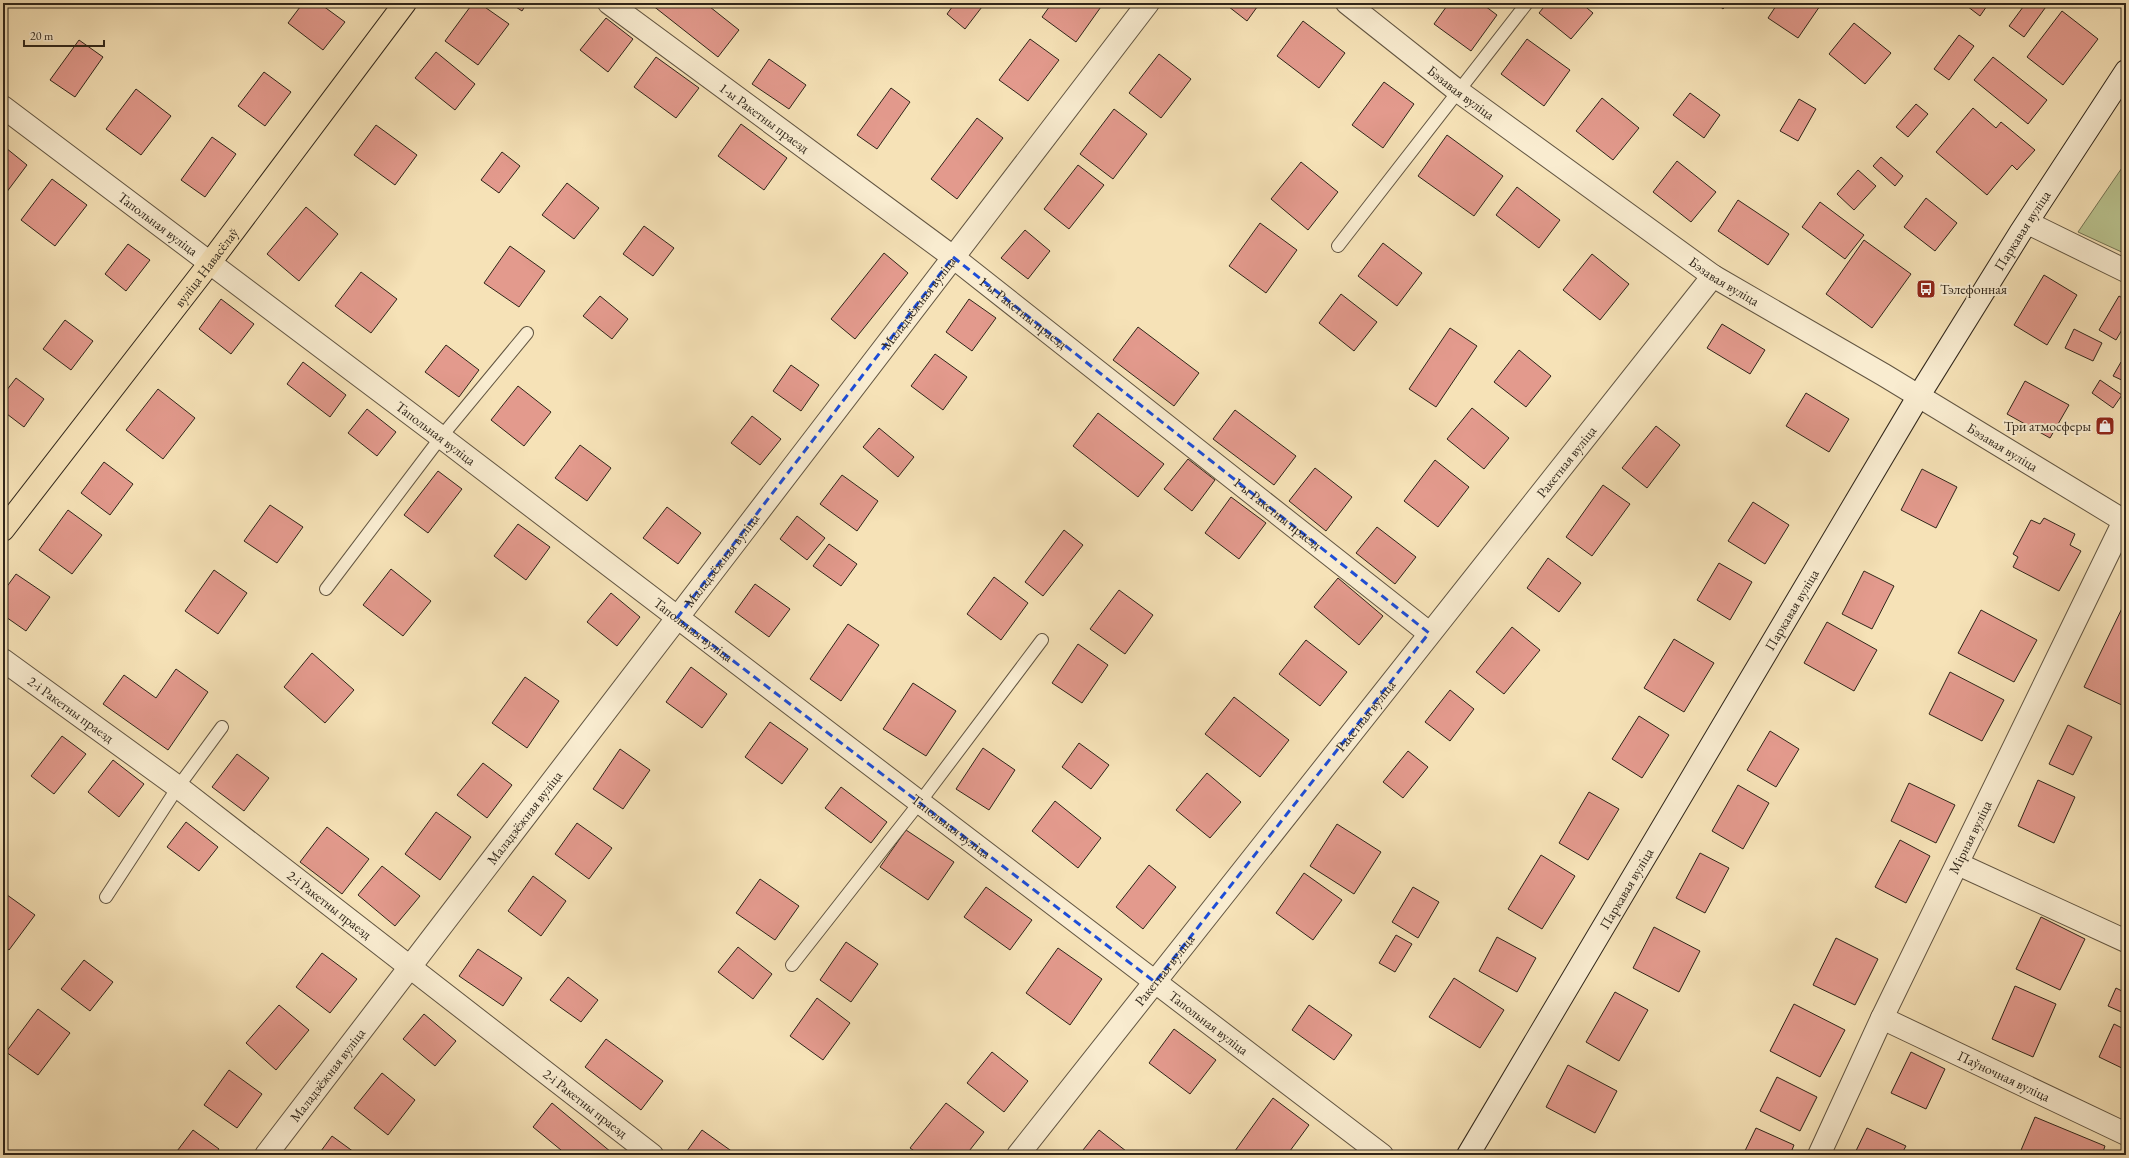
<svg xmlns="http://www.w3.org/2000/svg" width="2129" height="1158" viewBox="0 0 2129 1158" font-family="'EB Garamond',serif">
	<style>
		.green { fill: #bac490; stroke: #757555 }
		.building { fill: #e39a8d; stroke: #30261a }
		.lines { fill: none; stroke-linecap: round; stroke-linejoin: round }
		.lane-casing { stroke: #625541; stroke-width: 14 }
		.street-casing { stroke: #625541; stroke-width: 24 }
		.secondary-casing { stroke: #30261a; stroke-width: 24 }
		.primary-casing { stroke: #30261a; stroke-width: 24 }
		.lane { stroke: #f9ecd0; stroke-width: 12 }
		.street { stroke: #f9ecd0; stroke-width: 22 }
		.secondary { stroke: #f9ecd0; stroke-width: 22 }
		.primary { stroke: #f6e2b7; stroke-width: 22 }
		.marked { fill: none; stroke: #1d4ed8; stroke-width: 3; stroke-dasharray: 8 5; stroke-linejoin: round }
		.labels { text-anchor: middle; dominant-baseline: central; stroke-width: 4; stroke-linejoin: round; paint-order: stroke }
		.street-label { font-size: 14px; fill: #30261a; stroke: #f9ecd0 }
		.poi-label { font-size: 14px; fill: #30261a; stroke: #f9ecd0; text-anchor: start }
	</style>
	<rect width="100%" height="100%" fill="#f6e2b7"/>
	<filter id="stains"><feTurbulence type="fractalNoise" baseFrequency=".005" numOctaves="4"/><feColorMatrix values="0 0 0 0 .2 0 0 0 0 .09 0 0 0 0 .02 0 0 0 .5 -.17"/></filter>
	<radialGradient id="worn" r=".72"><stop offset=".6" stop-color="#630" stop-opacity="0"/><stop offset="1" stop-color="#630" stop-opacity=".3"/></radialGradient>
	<!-- green -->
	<polygon class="green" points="2126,162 2126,254 2078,232"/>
	<!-- building -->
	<g class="building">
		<polygon points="303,3 319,3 345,22 323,50 288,23"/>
		<polygon points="473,3 479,3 509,24 478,65 445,41"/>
		<polygon points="510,3 527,3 522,11"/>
		<polygon points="654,3 705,3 739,30 718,57 652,5"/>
		<polygon points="955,3 985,3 965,29 947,14"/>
		<polygon points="1052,3 1101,3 1103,4 1076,42 1042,17"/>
		<polygon points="1224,3 1260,3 1247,21"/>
		<polygon points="1449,3 1481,3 1497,15 1471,51 1434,24"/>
		<polygon points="1547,3 1581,3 1593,13 1571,39 1539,13"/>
		<polygon points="1716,3 1729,3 1723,9"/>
		<polygon points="1778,3 1822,3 1798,38 1768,18"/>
		<polygon points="1963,3 1989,3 1980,16"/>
		<polygon points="2026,3 2048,4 2024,37 2009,26"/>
		<polygon points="2062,11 2098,39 2063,85 2027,57"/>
		<polygon points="606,18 633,39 608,72 580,50"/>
		<polygon points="1303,21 1345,53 1319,88 1277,56"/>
		<polygon points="1854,23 1891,53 1865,84 1829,54"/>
		<polygon points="1959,35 1974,46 1949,80 1934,69"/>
		<polygon points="1030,39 1059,60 1028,101 999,80"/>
		<polygon points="1527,39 1570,70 1544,106 1501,74"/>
		<polygon points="79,40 103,57 75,97 50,80"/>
		<polygon points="436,52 475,84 455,110 415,78"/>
		<polygon points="1159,54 1191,79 1161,118 1129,93"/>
		<polygon points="656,57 699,88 676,118 634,87"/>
		<polygon points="1993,57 2047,100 2028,124 1974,80"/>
		<polygon points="769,59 806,85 789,109 752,84"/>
		<polygon points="264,72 291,92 265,126 238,106"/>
		<polygon points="1384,82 1414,104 1383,148 1352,125"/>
		<polygon points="891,88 910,102 877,149 857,135"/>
		<polygon points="136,89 171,116 141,155 106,129"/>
		<polygon points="1690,93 1720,115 1704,138 1673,115"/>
		<polygon points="1602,98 1639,128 1613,160 1576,131"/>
		<polygon points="1799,99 1816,109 1798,141 1780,131"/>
		<polygon points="1916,104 1928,114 1908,137 1896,127"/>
		<polygon points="1973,108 1996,128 2001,122 2035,150 2017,170 2012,165 1987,195 1936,152"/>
		<polygon points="1114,109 1147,134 1113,179 1080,154"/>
		<polygon points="977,118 1003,138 957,199 931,179"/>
		<polygon points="741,124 787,158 764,190 718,156"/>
		<polygon points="376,125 417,155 395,185 354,155"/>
		<polygon points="1447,135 1503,176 1474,216 1418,176"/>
		<polygon points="212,137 236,154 205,197 181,180"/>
		<polygon points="6,148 27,165 6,193 3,190 3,152"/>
		<polygon points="502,152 520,166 499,193 481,180"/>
		<polygon points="1881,157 1903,176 1895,186 1873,166"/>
		<polygon points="1677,161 1716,192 1691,222 1653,192"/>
		<polygon points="1301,162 1338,192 1308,230 1271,199"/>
		<polygon points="1078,165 1104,185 1069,229 1044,209"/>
		<polygon points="1858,170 1876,186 1854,210 1837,194"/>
		<polygon points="52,179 87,205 55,246 21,220"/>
		<polygon points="567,183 599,208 574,239 542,215"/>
		<polygon points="1517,187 1560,220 1539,248 1496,215"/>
		<polygon points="1926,198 1957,223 1935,251 1904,227"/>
		<polygon points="1738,200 1789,234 1768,265 1718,231"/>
		<polygon points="1820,202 1864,235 1845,259 1802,227"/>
		<polygon points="306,207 338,234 299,281 267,254"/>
		<polygon points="1260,223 1297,250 1266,293 1229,266"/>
		<polygon points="644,226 674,248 653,276 623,254"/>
		<polygon points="1025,230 1050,251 1028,279 1001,258"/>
		<polygon points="1864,240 1911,274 1872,328 1826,294"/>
		<polygon points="1383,243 1422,273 1397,306 1358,276"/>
		<polygon points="128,244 150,260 126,291 105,274"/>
		<polygon points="510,246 545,271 519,307 484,283"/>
		<polygon points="884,253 908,273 855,339 831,319"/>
		<polygon points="1592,254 1629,284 1600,320 1563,290"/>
		<polygon points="361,272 397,299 371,333 335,306"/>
		<polygon points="2044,275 2077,295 2047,345 2014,325"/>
		<polygon points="1341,294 1377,322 1354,351 1319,323"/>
		<polygon points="600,296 628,319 612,339 583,316"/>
		<polygon points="2119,296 2126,300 2126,323 2116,340 2099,330"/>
		<polygon points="221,299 254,324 231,354 199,329"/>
		<polygon points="969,299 996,318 972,351 946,332"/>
		<polygon points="65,320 93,341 71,370 43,349"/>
		<polygon points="1722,324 1765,350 1750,374 1707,348"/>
		<polygon points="1138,327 1199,373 1174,406 1113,360"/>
		<polygon points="1450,328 1477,346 1436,407 1409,389"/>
		<polygon points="2074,329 2102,343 2093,361 2065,348"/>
		<polygon points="446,345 479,370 459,397 425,372"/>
		<polygon points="1519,350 1551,376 1526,407 1494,382"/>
		<polygon points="935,354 967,377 943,410 911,386"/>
		<polygon points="303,362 346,395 330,417 287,384"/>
		<polygon points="2121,362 2126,364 2126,382 2113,376"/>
		<polygon points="791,365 819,385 801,411 773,391"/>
		<polygon points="16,378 44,399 24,427 3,411 3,395"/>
		<polygon points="2100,380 2122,395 2113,408 2092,393"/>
		<polygon points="2025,381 2069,405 2050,438 2007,414"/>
		<polygon points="518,386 551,412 524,446 491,420"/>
		<polygon points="158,389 195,418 163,459 126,430"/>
		<polygon points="1806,393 1849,419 1829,452 1786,426"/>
		<polygon points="1472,408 1509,438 1484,469 1447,439"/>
		<polygon points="367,409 396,432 377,456 348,433"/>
		<polygon points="1235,410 1296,456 1274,485 1213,439"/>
		<polygon points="1098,413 1164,464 1138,497 1073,446"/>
		<polygon points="752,416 781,439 760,465 731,443"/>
		<polygon points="1656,426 1680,445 1647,488 1622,468"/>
		<polygon points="879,428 914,457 898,477 863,447"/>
		<polygon points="580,445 611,468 587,501 555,478"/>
		<polygon points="1188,459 1215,480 1192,511 1164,489"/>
		<polygon points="1435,460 1469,487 1438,527 1404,501"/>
		<polygon points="104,462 133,484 110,515 81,493"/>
		<polygon points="1315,468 1352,497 1326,531 1289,501"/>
		<polygon points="1922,469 1957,487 1936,528 1901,510"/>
		<polygon points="438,471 462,489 428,533 404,515"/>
		<polygon points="842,475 878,501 857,531 820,504"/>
		<polygon points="1603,485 1630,504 1592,556 1566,537"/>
		<polygon points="1231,497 1266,523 1239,559 1205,533"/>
		<polygon points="1753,502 1789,525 1765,564 1728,541"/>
		<polygon points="270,505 303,527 277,563 244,541"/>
		<polygon points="667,507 701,533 678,564 643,538"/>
		<polygon points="68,510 102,535 72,574 39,550"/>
		<polygon points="797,516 825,538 807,560 780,539"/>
		<polygon points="2044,518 2075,534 2070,545 2081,551 2059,591 2013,567 2018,557 2013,554 2031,520 2040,524"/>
		<polygon points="518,524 550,547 526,580 494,556"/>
		<polygon points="1377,527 1416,557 1395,584 1356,553"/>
		<polygon points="1064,530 1083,545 1043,596 1025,582"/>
		<polygon points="829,544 857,564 841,586 813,566"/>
		<polygon points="1548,558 1581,583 1559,612 1527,588"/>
		<polygon points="1719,563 1752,582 1730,620 1697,600"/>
		<polygon points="391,569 431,601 403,636 363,605"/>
		<polygon points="214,570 247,593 218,634 185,611"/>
		<polygon points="1864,571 1894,586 1872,629 1842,614"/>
		<polygon points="16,574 50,597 26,631 3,615 3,592"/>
		<polygon points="994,577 1028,603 1001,640 967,614"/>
		<polygon points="1338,578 1383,616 1359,645 1314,607"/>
		<polygon points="755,584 790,609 769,637 735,612"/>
		<polygon points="1119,590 1153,615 1125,654 1090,629"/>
		<polygon points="611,593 640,617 617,646 587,622"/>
		<polygon points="2126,600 2126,707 2084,687"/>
		<polygon points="1981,610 2037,640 2014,682 1958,653"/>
		<polygon points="1827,622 1877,650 1854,691 1804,663"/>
		<polygon points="848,624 879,645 841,701 810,679"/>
		<polygon points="1512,627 1540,650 1504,694 1476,672"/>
		<polygon points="1674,639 1714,663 1684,712 1644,688"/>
		<polygon points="1306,640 1347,672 1320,706 1279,674"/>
		<polygon points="1078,644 1108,665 1082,703 1052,683"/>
		<polygon points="312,653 354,690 325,723 284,687"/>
		<polygon points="691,667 727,694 702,728 666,702"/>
		<polygon points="176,669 208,692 168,750 103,704 124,675 156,698"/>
		<polygon points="1950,672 2004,700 1982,741 1929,714"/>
		<polygon points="525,677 559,701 527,748 492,723"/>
		<polygon points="913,683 956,711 926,756 883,729"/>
		<polygon points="1450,690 1474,709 1450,741 1425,722"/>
		<polygon points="1234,697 1289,740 1260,777 1205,734"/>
		<polygon points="1639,716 1669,735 1642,778 1612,759"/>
		<polygon points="770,722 808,749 782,784 745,757"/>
		<polygon points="2068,725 2092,737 2073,775 2049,764"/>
		<polygon points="1770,731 1799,749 1776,787 1747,770"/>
		<polygon points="62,736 86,754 54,794 31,776"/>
		<polygon points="1079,743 1109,765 1091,789 1062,767"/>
		<polygon points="983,748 1015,770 989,810 956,789"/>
		<polygon points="620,749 650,770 623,809 593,789"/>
		<polygon points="1408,751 1428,767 1403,798 1383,782"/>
		<polygon points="237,754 269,778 244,811 212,787"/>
		<polygon points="113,760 144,784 119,817 88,792"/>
		<polygon points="483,763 512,785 487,818 457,795"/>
		<polygon points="1207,773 1241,802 1210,838 1176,810"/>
		<polygon points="2038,780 2075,797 2054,843 2018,826"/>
		<polygon points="1909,783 1955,805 1936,843 1891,821"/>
		<polygon points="1738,785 1769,803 1743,849 1712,831"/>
		<polygon points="841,787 887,822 871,843 825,808"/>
		<polygon points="1589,792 1619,809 1588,860 1559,843"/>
		<polygon points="1055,801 1101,838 1078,868 1032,831"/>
		<polygon points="436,812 471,837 440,880 405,854"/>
		<polygon points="186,822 218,847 199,871 167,847"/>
		<polygon points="577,823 612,848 589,879 555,854"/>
		<polygon points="1337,824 1381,852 1354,894 1310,866"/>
		<polygon points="327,827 369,859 342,894 300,862"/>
		<polygon points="906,830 954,862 928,900 880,867"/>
		<polygon points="1900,840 1930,856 1906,903 1875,887"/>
		<polygon points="1700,853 1729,868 1705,913 1676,898"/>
		<polygon points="1541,855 1575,876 1542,929 1508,909"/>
		<polygon points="1149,865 1176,887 1143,929 1116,907"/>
		<polygon points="382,866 420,896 395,926 358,895"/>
		<polygon points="1304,873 1342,900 1313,940 1276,913"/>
		<polygon points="533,876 566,901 541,936 508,911"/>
		<polygon points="760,879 799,906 775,940 736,913"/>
		<polygon points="986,887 1032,920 1010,950 964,917"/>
		<polygon points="1413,887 1439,902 1418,938 1392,922"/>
		<polygon points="3,892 35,915 9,950 3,945"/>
		<polygon points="2041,917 2085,939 2060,990 2016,969"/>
		<polygon points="1654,927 1700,951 1679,992 1633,968"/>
		<polygon points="1396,935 1412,944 1395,972 1379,963"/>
		<polygon points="1497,937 1536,958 1517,992 1479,971"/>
		<polygon points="1836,938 1878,959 1855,1005 1813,985"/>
		<polygon points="846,942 878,964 851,1002 820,980"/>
		<polygon points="738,947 772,974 753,999 718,972"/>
		<polygon points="1058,948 1102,979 1070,1025 1026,993"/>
		<polygon points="478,949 522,978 503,1006 459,976"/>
		<polygon points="322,953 357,979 330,1013 296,987"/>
		<polygon points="84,960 113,982 90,1011 61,989"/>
		<polygon points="568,977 598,1000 581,1022 550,1000"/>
		<polygon points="1454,978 1504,1010 1480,1048 1429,1017"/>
		<polygon points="2015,986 2056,1004 2033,1057 1992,1039"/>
		<polygon points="2116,988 2126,993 2126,1014 2108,1006"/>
		<polygon points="1615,992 1648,1010 1619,1061 1586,1042"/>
		<polygon points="817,998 850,1023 823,1060 790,1036"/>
		<polygon points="1794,1004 1845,1030 1820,1077 1770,1051"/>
		<polygon points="279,1005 309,1030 276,1070 246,1043"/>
		<polygon points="1309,1005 1352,1035 1334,1060 1292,1030"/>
		<polygon points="38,1009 70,1033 38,1075 6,1052"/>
		<polygon points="424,1014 456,1041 435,1066 403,1039"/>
		<polygon points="2114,1024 2126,1030 2126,1070 2099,1057"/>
		<polygon points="1174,1029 1216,1060 1190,1094 1149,1063"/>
		<polygon points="606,1039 663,1081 641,1110 585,1067"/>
		<polygon points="992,1052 1028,1081 1004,1112 967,1083"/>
		<polygon points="1911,1052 1945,1069 1926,1109 1891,1093"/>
		<polygon points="1568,1065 1617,1091 1595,1133 1546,1107"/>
		<polygon points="229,1070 262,1094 237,1128 204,1105"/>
		<polygon points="382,1073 415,1100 388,1135 354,1108"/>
		<polygon points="1777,1077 1817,1097 1800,1131 1760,1111"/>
		<polygon points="1273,1098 1309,1125 1287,1155 1232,1155"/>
		<polygon points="552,1103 611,1152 608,1155 567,1155 533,1127"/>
		<polygon points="946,1103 984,1132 966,1155 920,1155 910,1148"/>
		<polygon points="2035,1117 2105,1146 2102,1155 2019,1155"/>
		<polygon points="1756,1128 1794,1145 1790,1155 1743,1155"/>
		<polygon points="1867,1128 1906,1146 1901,1155 1854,1155"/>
		<polygon points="193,1130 219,1149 215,1155 174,1155"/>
		<polygon points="702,1130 737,1155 684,1155"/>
		<polygon points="1099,1130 1126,1151 1123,1155 1079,1155"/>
		<polygon points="332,1136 358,1155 318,1155"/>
	</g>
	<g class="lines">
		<!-- lane casing -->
		<g class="lane-casing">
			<g id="lane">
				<polyline points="1338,246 1527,3"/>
				<polyline points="326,589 441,437 527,333"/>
				<polyline points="106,897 178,787 222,727"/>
				<polyline points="792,965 920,802 1042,640"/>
			</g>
		</g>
		<!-- street casing -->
		<g class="street-casing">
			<g id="street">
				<path id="s1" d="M609,3L953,257L1429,633"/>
				<path id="s2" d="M1347,3L1458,91L1713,276L1884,375L2126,522"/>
				<path id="s3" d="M3,107L441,437L1382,1155"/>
				<polyline points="2028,223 2126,271"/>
				<path id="s4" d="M3,660L178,787L652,1155"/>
				<polyline points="1958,864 2126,941"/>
				<path id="s5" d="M1882,1018L2126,1134"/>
				<path id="s6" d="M266,1155L1148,3"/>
				<path id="s7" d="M1018,1155L1713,276"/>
				<path id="s8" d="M1819,1155L1882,1018L2124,521"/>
			</g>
		</g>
		<!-- secondary casing -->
		<g class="secondary-casing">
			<g id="secondary">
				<path id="s9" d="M1468,1155L1918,397L2020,233L2126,71"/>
			</g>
		</g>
		<!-- primary casing -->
		<g class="primary-casing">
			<g id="primary">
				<path id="s10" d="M3,530L209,264L405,3"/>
			</g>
		</g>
		<!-- lane -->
		<use href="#lane" class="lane"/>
		<!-- street -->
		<use href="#street" class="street"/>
		<!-- secondary -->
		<use href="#secondary" class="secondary"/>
		<!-- primary -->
		<use href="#primary" class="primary"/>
	</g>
	<!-- marked area -->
	<path class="marked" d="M953,257L1429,633L1155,982L677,618Z"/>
	<!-- icons -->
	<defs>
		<g id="bus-square" transform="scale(1)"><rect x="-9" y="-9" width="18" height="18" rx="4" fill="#8f2418" stroke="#f9ecd0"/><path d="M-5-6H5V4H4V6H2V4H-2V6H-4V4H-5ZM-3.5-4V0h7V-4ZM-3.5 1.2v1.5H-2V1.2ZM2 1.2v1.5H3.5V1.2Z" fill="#fff"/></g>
		<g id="shop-square" transform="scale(1)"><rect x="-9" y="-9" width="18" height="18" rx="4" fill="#8f2418" stroke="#f9ecd0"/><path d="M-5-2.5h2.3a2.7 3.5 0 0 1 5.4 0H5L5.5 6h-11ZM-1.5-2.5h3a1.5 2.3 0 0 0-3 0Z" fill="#fff"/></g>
	</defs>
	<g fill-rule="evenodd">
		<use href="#bus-square" x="1926" y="289"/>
		<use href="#shop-square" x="2105" y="426"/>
	</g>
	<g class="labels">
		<!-- street labels -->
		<g class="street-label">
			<text stroke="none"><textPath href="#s2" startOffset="145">Бэзавая вуліца</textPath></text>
			<text stroke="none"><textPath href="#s1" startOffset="193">1-ы Ракетны праезд</textPath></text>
			<text stroke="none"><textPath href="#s3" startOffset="194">Тапольная вуліца</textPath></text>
			<text stroke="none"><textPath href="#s9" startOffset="1078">Паркавая вуліца</textPath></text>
			<text stroke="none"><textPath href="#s10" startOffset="332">вуліца Навасёлаў</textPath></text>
			<text stroke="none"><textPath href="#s2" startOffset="469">Бэзавая вуліца</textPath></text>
			<text stroke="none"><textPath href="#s6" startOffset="1073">Маладзёжная вуліца</textPath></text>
			<text stroke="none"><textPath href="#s1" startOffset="517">1-ы Ракетны праезд</textPath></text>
			<text stroke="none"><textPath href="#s3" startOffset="542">Тапольная вуліца</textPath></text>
			<text stroke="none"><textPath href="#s2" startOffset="793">Бэзавая вуліца</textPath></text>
			<text stroke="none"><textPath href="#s7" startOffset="884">Ракетная вуліца</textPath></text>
			<text stroke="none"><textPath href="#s1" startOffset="841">1-ы Ракетны праезд</textPath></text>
			<text stroke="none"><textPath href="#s6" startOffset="749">Маладзёжная вуліца</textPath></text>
			<text stroke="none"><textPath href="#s9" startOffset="634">Паркавая вуліца</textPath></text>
			<text stroke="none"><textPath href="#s3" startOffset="866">Тапольная вуліца</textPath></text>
			<text stroke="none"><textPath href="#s4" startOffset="84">2-і Ракетны праезд</textPath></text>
			<text stroke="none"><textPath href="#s7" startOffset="560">Ракетная вуліца</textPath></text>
			<text stroke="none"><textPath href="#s6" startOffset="425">Маладзёжная вуліца</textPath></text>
			<text stroke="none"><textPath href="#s3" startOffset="1190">Тапольная вуліца</textPath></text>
			<text stroke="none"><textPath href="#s8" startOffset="352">Мірная вуліца</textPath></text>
			<text stroke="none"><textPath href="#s9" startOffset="310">Паркавая вуліца</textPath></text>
			<text stroke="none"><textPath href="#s4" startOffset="408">2-і Ракетны праезд</textPath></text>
			<text stroke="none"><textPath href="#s7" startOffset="236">Ракетная вуліца</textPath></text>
			<text stroke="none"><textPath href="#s3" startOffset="1514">Тапольная вуліца</textPath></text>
			<text stroke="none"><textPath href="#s6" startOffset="101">Маладзёжная вуліца</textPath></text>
			<text stroke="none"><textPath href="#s5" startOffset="135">Паўночная вуліца</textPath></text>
			<text stroke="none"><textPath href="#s4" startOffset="732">2-і Ракетны праезд</textPath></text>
		</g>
		<!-- poi labels -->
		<g class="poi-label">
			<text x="1940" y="289">Тэлефонная</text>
			<text x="2091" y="426" text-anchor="end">Три атмосферы</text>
		</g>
	</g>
	<!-- margin -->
	<rect width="2129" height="1158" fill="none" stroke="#f6e2b7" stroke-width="16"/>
	<rect x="4" y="4" width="2121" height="1150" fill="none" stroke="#30261a" stroke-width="2"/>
	<rect x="8" y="8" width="2113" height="1142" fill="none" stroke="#30261a"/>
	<!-- scale -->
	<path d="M24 40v6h80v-6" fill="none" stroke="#30261a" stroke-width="2"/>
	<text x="30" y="40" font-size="12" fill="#30261a" stroke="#f9ecd0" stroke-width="3" paint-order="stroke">20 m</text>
	<rect width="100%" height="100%" filter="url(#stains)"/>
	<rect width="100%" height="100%" fill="url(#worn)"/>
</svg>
